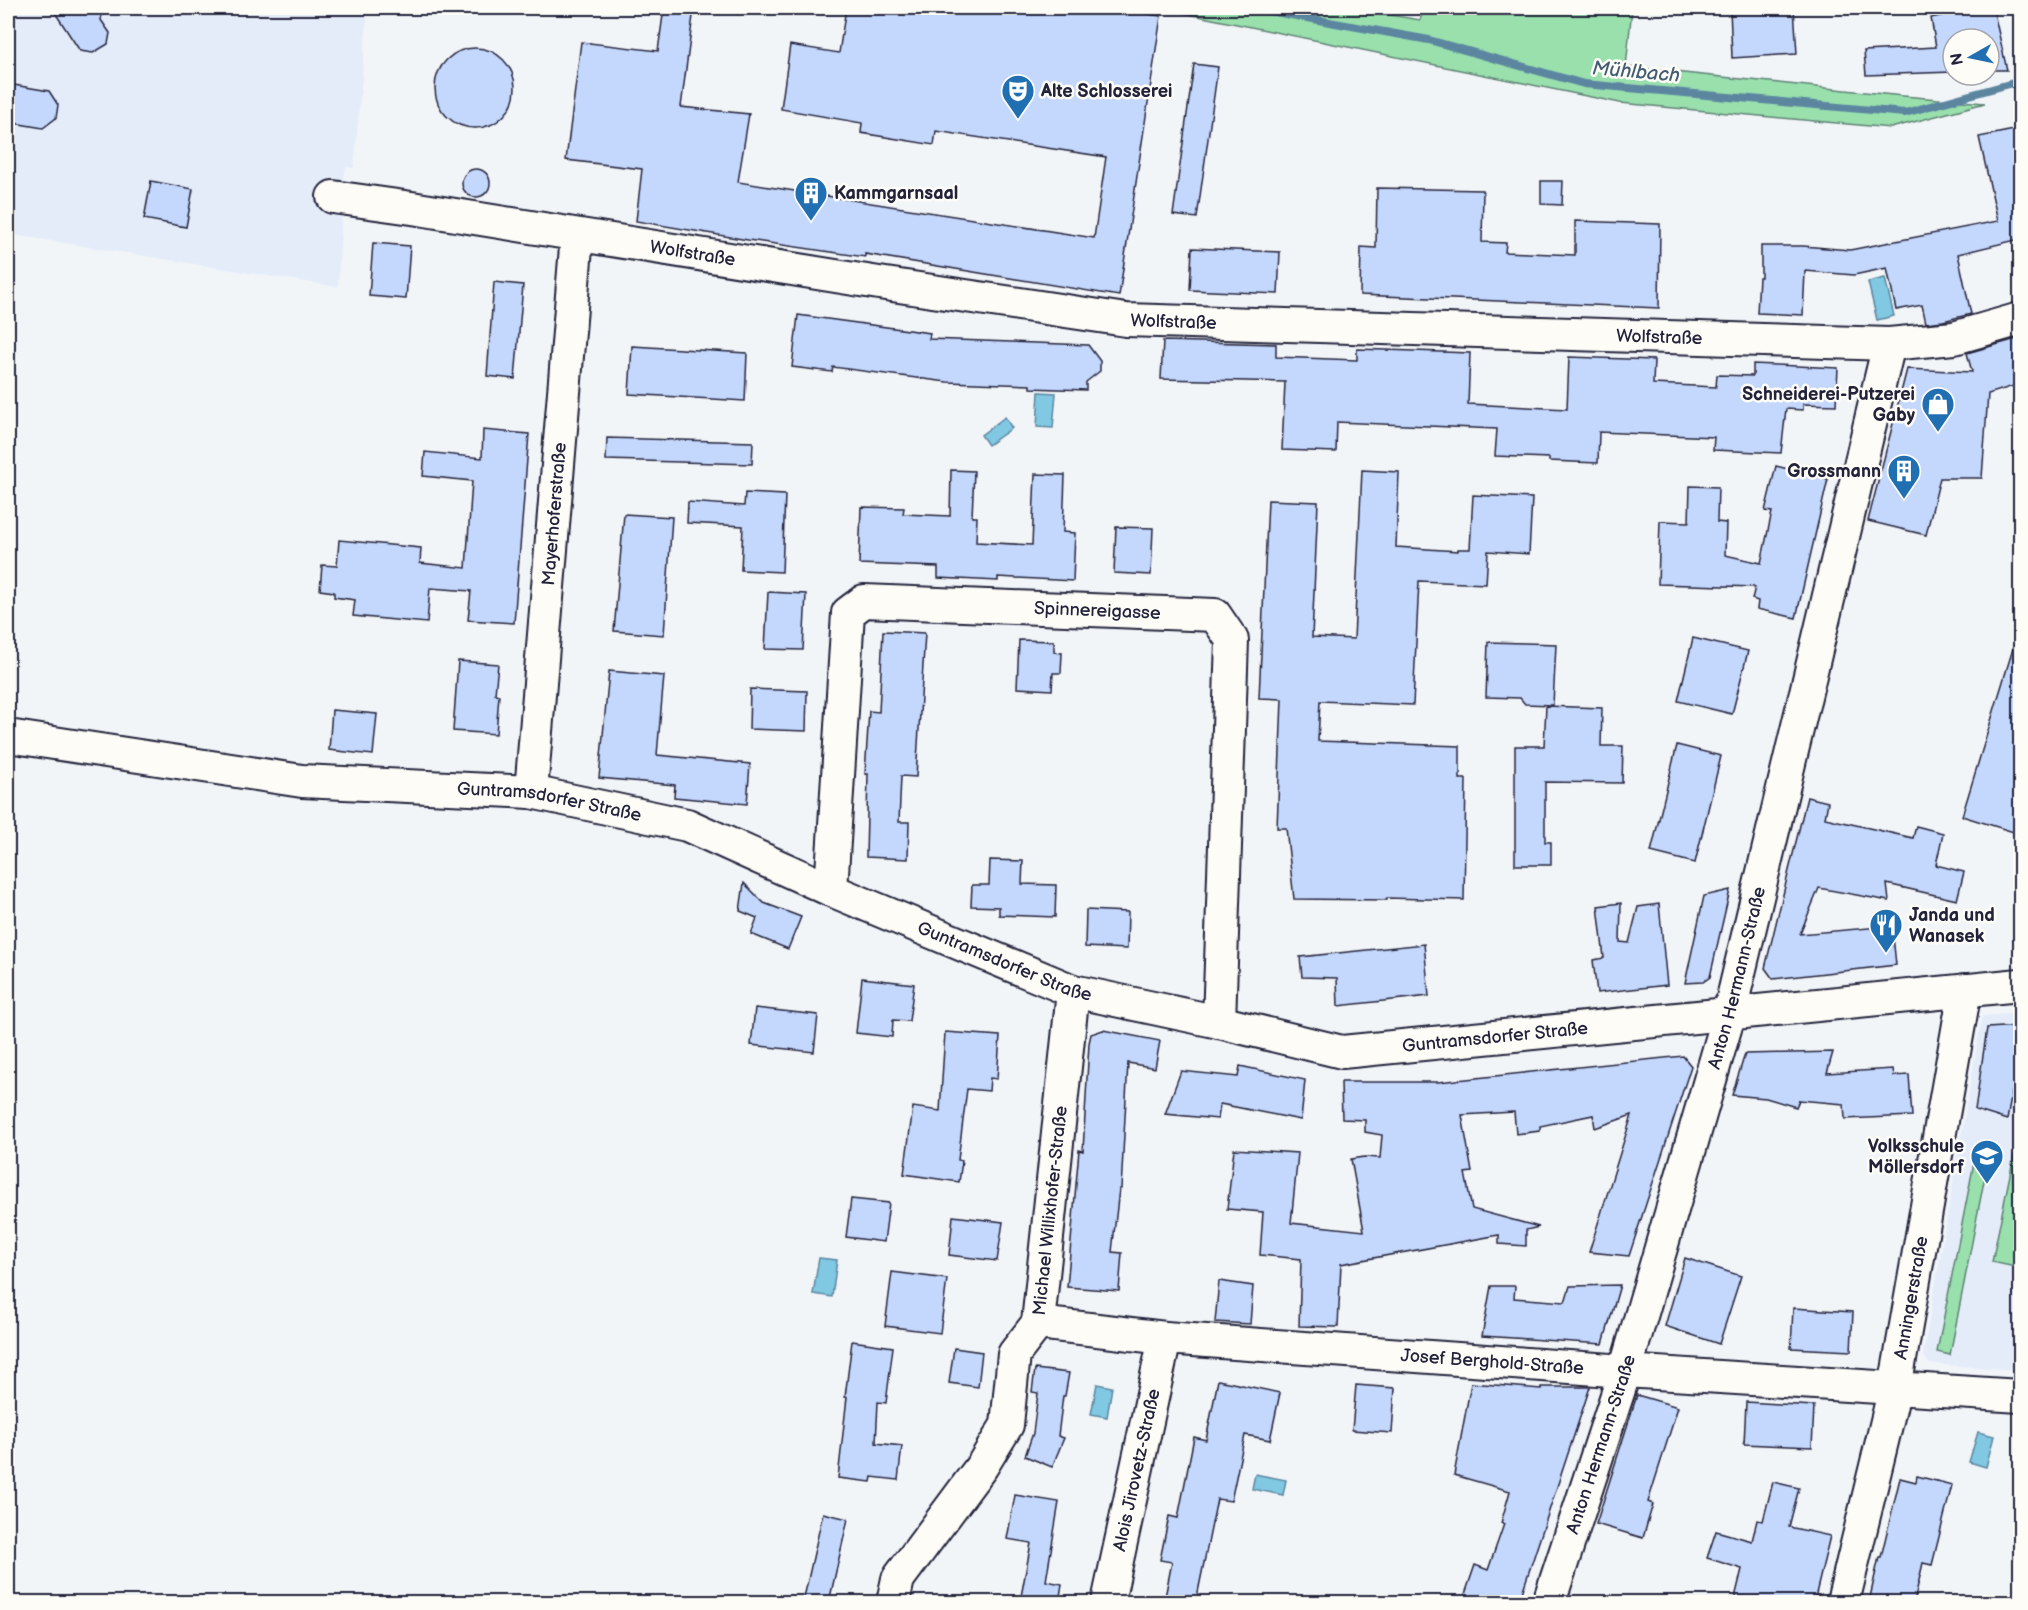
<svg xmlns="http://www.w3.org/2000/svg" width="2028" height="1610" viewBox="0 0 2028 1610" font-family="'Balsamiq Sans',sans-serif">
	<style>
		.built { fill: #e4ecf9 }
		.green { fill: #99e0ad; stroke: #5e8174; stroke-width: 1.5 }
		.water { fill: #81c8e2; stroke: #5b869f; stroke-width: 1.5 }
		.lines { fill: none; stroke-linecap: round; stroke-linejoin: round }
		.stream { stroke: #5b869f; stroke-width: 8 }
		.building { fill: #c4d7fc; stroke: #22223b; stroke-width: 1.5 }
		.minor-casing { stroke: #22223b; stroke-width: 36 }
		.minor { stroke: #fdfcf7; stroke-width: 32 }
		.labels { text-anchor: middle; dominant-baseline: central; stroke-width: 5; stroke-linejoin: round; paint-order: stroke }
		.poi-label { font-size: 18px; font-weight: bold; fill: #22223b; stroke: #fdfcf7; text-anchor: start }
		.street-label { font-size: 18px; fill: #22223b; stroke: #fdfcf7 }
		.water-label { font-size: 20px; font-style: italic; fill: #435c75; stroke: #fdfcf7 }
	</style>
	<rect width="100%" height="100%" fill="#f2f5f8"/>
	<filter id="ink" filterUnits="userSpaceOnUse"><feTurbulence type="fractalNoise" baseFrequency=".0167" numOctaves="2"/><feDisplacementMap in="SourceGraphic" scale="12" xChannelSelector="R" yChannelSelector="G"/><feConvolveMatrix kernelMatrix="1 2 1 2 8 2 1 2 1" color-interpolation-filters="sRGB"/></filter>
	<g filter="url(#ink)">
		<!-- built -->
		<g class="built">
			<polygon points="8,8 368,8 354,168 346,167 343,185 338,287 8,234"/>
			<polygon points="2020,1013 2020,1370 1929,1364 1923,1355 1982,1016"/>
		</g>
		<!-- green -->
		<g class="green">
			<polygon points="1159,8 1348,8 1420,20 1424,8 1632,8 1626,67 1903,96 1985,103 1891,128 1620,103"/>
			<polygon points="1977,1147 1990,1150 1950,1355 1937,1352"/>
			<polygon points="2014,1155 2020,1156 2020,1268 1992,1262"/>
		</g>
		<!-- water -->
		<g class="water">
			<polygon points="1885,278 1894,316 1877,320 1868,282"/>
			<polygon points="1039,392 1056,393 1053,428 1037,427"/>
			<polygon points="1005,417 1012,428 988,445 981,435"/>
			<polygon points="819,1258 837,1260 832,1297 813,1294"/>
			<polygon points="1097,1384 1112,1387 1107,1417 1091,1414"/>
			<polygon points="1978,1432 1994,1436 1986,1467 1969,1462"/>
			<polygon points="1255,1474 1286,1480 1283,1495 1252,1489"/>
		</g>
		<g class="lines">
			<!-- stream -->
			<polyline class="stream" points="1252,8 1429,40 1584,84 1905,113 2013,83 2020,88"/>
		</g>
		<!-- building -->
		<g class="building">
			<polygon points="52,8 103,8 101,20 110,33 108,44 93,53 80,51"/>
			<polygon points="664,8 694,8 681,107 749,114 738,182 1094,238 1106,157 936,131 934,145 861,133 862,123 781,109 790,45 839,53 846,8 1107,8 1161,16 1119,296 865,254 865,257 748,240 636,221 642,169 566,160 581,42 658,51"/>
			<polygon points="1730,8 1794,8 1797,54 1732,58"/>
			<polygon points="1947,8 1993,8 2007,70 1989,70 1989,39 1953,39 1953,72 1866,75 1864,51 1936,47 1931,18 1949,14"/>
			<circle cx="475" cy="88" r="40"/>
			<polygon points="1194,64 1218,67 1197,218 1173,215"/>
			<polygon points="8,84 49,91 58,105 56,118 43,128 8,122"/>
			<polygon points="2014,130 2020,160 2020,239 1958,254 1971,314 1943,321 1926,323 1922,305 1896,310 1887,268 1854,275 1805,271 1803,315 1757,313 1759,277 1761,277 1761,246 1803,246 1850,250 1998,221 1979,137"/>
			<circle cx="476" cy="183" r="14"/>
			<polygon points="151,181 193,189 186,227 144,219"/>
			<polygon points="1541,181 1563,181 1562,205 1541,204"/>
			<polygon points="1377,188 1483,190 1482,242 1506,243 1505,252 1575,255 1575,221 1660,224 1659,308 1360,295 1361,247 1376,248"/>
			<polygon points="373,243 410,246 406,299 369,296"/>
			<polygon points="1192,248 1280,252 1278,294 1190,290"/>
			<polygon points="494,282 523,285 515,379 487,376"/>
			<polygon points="798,315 930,333 929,339 1088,345 1100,361 1100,371 1086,382 1086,390 1030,388 1030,385 947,382 833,367 832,372 792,367"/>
			<polygon points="2020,338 2020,384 1988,394 1982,478 1940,478 1926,535 1868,521 1907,369 1972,372 1967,353"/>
			<polygon points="1163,341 1276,344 1276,357 1357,360 1357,349 1470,353 1468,404 1567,409 1569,357 1654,360 1653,384 1716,387 1717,375 1753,376 1753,364 1838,368 1836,405 1803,404 1803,410 1786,409 1781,453 1713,450 1714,437 1599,432 1598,463 1549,461 1549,458 1495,456 1497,429 1337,422 1336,452 1282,450 1285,382 1161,379"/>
			<polygon points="632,346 747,353 745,401 629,394"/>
			<polygon points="483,430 529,434 514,623 468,620 471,591 430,588 427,623 353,616 355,600 334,597 334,592 320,590 322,565 337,566 339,540 421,548 420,563 466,568 472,481 423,476 425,452 482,458"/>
			<polygon points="607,438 753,442 752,464 606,460"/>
			<polygon points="1776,466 1828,479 1796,618 1757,609 1758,601 1752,599 1755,587 1658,584 1660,521 1689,522 1690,486 1718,487 1717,522 1726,523 1725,555 1761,563 1772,512 1765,511"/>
			<polygon points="951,470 974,471 972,517 977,517 976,542 1032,545 1035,474 1065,475 1063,532 1075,533 1073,581 998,577 998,581 938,578 938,567 859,564 861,507 904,508 903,514 950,516"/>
			<polygon points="1362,470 1399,472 1396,547 1458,551 1458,549 1470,549 1473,495 1532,498 1529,554 1488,551 1486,584 1419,581 1413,705 1320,701 1318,741 1460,746 1460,779 1466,779 1464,900 1387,898 1387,900 1294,899 1286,828 1277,828 1282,699 1259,698 1268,500 1318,502 1312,637 1354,639"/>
			<polygon points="745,493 785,495 782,572 741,570 743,526 687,523 688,502 744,506"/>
			<polygon points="624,514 672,517 664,635 614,631"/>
			<polygon points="1116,527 1153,528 1151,575 1114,573"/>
			<polygon points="768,592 806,594 803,650 765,649"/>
			<polygon points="883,631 925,633 916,777 901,776 899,822 909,822 908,859 866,857 868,774 865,774 869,711 879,712"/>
			<polygon points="1693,638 1748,651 1732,714 1678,701"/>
			<polygon points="1019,640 1054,641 1054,652 1062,653 1061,673 1053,673 1052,690 1017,688"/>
			<polygon points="1488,642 1556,644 1553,705 1525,704 1520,698 1486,697"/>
			<polygon points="2015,642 2020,642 2020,834 1962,816"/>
			<polygon points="458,661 498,664 495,694 499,695 496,734 453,731"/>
			<polygon points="609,671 664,676 657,755 750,764 747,804 674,797 675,785 599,778"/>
			<polygon points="750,689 807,691 806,731 749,729"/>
			<polygon points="1546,706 1602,708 1601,746 1623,746 1622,783 1545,782 1545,842 1551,842 1551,865 1515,865 1515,746 1544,746"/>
			<polygon points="332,710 377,714 373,755 329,750"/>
			<polygon points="1677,745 1721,756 1695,863 1651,852"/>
			<polygon points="1807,797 1828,802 1825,818 1913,838 1916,826 1943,833 1936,865 1964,872 1957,900 1887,884 1889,901 1819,888 1800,934 1892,926 1896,965 1773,979 1765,968"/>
			<polygon points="990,860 1023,861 1022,884 1056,885 1055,917 999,915 999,907 971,906 972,885 989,885"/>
			<polygon points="744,883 764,903 801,917 788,949 751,934 757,918 740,911"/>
			<polygon points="1730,890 1710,977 1703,982 1685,983 1704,896"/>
			<polygon points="1621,903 1620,942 1629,943 1638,907 1659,904 1667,985 1597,993 1593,960 1604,958 1598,906"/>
			<polygon points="1086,910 1128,912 1127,949 1085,947"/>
			<polygon points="1424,944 1429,996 1338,1006 1337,978 1302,977 1300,957"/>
			<polygon points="862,978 914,984 909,1021 893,1020 892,1037 856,1033"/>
			<polygon points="755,1008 818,1015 814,1052 751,1045"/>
			<polygon points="2020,1026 2020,1095 2012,1092 2007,1120 1975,1110 1987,1028"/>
			<polygon points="1103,1030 1160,1041 1155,1068 1128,1063 1121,1189 1119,1189 1112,1252 1122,1253 1119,1291 1067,1287 1079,1150 1083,1151 1089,1043 1091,1034"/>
			<polygon points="945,1032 1000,1036 997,1079 990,1078 989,1091 967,1089 958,1160 962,1161 959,1182 904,1174 913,1107 940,1111"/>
			<polygon points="1833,1052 1827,1073 1893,1069 1894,1076 1909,1075 1912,1116 1845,1119 1844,1104 1799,1100 1796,1107 1766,1098 1732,1095 1745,1054"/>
			<polygon points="1683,1056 1691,1066 1629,1256 1589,1252 1632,1115 1595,1128 1593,1115 1540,1126 1540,1131 1516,1134 1514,1112 1462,1115 1472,1172 1465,1173 1472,1209 1539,1227 1526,1230 1526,1246 1499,1244 1499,1235 1341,1264 1338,1327 1299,1326 1301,1259 1260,1255 1263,1212 1227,1209 1234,1149 1298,1153 1291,1223 1364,1231 1351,1159 1364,1157 1380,1158 1382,1135 1365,1132 1365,1120 1342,1119 1341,1082 1438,1082"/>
			<polygon points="1240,1066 1305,1080 1301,1120 1220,1104 1218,1119 1165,1114 1181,1071 1238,1077"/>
			<polygon points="851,1199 889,1203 884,1242 846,1237"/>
			<polygon points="953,1216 1003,1222 997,1261 949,1255"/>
			<polygon points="1685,1258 1741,1276 1719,1344 1665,1326"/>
			<polygon points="892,1272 947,1279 940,1333 885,1326"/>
			<polygon points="1219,1281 1253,1286 1250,1324 1215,1322"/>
			<polygon points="1620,1285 1603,1344 1482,1336 1491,1286 1515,1286 1514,1298 1565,1302 1570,1286"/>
			<polygon points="1793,1308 1853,1312 1851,1351 1791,1348"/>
			<polygon points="852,1341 893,1347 886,1403 878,1402 876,1443 902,1446 898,1480 872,1477 871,1482 838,1478 847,1397 845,1397"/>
			<polygon points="954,1348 982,1352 978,1387 949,1383"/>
			<polygon points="1035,1369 1069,1373 1065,1396 1063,1396 1058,1436 1064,1438 1052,1467 1025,1456 1033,1433 1038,1393 1032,1392"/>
			<polygon points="1218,1380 1280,1393 1270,1440 1245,1435 1231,1501 1217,1499 1196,1602 1164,1602 1172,1562 1160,1560 1169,1516 1178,1518 1194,1437 1206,1440"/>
			<polygon points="1471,1383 1541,1389 1541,1387 1590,1387 1519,1602 1480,1602 1464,1597 1475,1565 1488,1570 1504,1524 1501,1523 1510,1491 1454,1475"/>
			<polygon points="1356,1385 1395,1388 1392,1433 1352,1430"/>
			<polygon points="1637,1395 1678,1407 1648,1502 1653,1504 1643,1538 1596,1524"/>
			<polygon points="1746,1402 1814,1406 1812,1447 1744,1444"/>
			<polygon points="1917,1476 1952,1485 1932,1565 1923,1563 1914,1602 1869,1602 1879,1557 1881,1557 1900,1478 1916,1482"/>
			<polygon points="1773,1482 1799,1488 1789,1527 1830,1536 1814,1602 1734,1602 1742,1569 1707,1558 1716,1531 1752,1541 1757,1520 1763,1521"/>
			<polygon points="1015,1495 1059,1502 1046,1581 1062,1584 1059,1602 1020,1602 1031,1543 1007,1539"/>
			<polygon points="823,1513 848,1519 829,1602 803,1602"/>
		</g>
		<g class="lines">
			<!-- minor casing -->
			<g class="minor-casing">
				<g id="minor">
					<path id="s1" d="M333,197L412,208L879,283L1126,320L1889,344L1954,338L2020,319"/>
					<path id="s2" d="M8,736L302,781L531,792L687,825L831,890L1073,991L1219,1022L1342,1052L2020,985"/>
					<path id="s3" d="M531,792L577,235"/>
					<path id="s4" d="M831,890L848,613L864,601L1215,615L1232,640L1219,1022"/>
					<path id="s5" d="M1038,1323L1165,1338L1625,1371L2020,1396"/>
					<path id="s6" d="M893,1602L898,1579L982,1466L1007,1425L1014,1354L1038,1323L1073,991"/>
					<path id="s7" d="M1108,1602L1165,1338"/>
					<path id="s8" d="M1549,1602L1625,1371L1729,1015L1889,344"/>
					<path id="s9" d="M1843,1602L1895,1388L1965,990"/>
				</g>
			</g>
			<!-- minor -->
			<use href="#minor" class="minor"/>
		</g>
	</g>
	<!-- icons -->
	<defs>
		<g id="theatre-pin" transform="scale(1.725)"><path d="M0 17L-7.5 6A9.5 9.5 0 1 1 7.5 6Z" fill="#1f6fb2" stroke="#fdfcf7"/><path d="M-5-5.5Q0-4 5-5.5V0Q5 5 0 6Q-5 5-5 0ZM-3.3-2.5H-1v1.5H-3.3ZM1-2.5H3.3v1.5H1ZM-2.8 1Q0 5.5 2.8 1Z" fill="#fff"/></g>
		<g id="building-pin" transform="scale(1.725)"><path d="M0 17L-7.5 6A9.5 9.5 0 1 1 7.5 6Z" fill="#1f6fb2" stroke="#fdfcf7"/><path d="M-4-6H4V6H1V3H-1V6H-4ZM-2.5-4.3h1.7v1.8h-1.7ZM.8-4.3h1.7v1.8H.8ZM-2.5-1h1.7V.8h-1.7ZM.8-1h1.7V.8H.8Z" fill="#fff"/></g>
		<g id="shop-pin" transform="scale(1.725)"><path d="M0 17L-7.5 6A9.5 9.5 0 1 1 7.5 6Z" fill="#1f6fb2" stroke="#fdfcf7"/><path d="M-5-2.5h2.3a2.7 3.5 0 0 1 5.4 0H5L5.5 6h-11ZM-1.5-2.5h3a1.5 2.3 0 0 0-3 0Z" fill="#fff"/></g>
		<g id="restaurant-pin" transform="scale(1.725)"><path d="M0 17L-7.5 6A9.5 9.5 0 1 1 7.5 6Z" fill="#1f6fb2" stroke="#fdfcf7"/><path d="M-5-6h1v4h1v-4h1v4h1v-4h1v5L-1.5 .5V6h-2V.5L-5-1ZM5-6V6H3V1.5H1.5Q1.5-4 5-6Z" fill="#fff"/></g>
		<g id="school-pin" transform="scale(1.725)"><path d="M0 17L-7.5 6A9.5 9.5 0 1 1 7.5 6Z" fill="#1f6fb2" stroke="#fdfcf7"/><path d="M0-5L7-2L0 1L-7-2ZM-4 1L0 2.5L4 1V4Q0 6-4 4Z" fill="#fff"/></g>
	</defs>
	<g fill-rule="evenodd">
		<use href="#theatre-pin" x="1018" y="91"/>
		<use href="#building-pin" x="811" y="193"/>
		<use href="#shop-pin" x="1938" y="404"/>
		<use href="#building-pin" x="1904" y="471"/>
		<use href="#restaurant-pin" x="1886" y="925"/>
		<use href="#school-pin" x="1987" y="1156"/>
	</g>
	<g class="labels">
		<!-- poi labels -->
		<g class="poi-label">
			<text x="1041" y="91">Alte Schlosserei</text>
			<text x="834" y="193">Kammgarnsaal</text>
			<text x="1915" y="394" text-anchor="end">Schneiderei-Putzerei<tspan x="1915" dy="21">Gaby</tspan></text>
			<text x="1881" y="471" text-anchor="end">Grossmann</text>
			<text x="1909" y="915">Janda und<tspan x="1909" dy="21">Wanasek</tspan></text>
			<text x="1964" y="1146" text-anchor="end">Volksschule<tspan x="1964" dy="21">Möllersdorf</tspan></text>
		</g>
		<!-- street labels -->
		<g class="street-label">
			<text stroke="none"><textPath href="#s1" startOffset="364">Wolfstraße</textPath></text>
			<text stroke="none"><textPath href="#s1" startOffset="850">Wolfstraße</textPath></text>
			<text stroke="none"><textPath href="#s1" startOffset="1336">Wolfstraße</textPath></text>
			<text stroke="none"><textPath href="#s3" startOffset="279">Mayerhoferstraße</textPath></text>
			<text stroke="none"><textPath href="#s4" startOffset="531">Spinnereigasse</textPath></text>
			<text stroke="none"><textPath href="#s2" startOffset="546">Guntramsdorfer Straße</textPath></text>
			<text stroke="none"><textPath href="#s2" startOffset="1032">Guntramsdorfer Straße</textPath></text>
			<text stroke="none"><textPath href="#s8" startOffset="652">Anton Hermann-Straße</textPath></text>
			<text stroke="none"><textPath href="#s2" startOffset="1536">Guntramsdorfer Straße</textPath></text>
			<text stroke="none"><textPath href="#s6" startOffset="436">Michael Willixhofer-Straße</textPath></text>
			<text stroke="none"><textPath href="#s9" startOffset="312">Anningerstraße</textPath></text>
			<text stroke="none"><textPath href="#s5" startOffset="456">Josef Berghold-Straße</textPath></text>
			<text stroke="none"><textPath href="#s8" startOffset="166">Anton Hermann-Straße</textPath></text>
			<text stroke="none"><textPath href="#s7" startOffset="135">Alois Jirovetz-Straße</textPath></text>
		</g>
		<!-- water labels -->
		<g class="water-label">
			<text transform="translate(1636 72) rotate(5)">Mühlbach</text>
		</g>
	</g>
	<!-- margin -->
	<rect width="2028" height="1610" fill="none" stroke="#fdfcf7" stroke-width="30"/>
	<rect x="15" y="15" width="1998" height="1580" fill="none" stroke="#22223b" stroke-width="2" filter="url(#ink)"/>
	<!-- north arrow -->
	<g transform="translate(1971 57) rotate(261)"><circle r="28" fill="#fdfcf7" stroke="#a5a5ac" stroke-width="1.5"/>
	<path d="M0-4.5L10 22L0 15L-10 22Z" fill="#1f6fb2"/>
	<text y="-9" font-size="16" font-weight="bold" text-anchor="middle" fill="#22223b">N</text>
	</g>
</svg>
